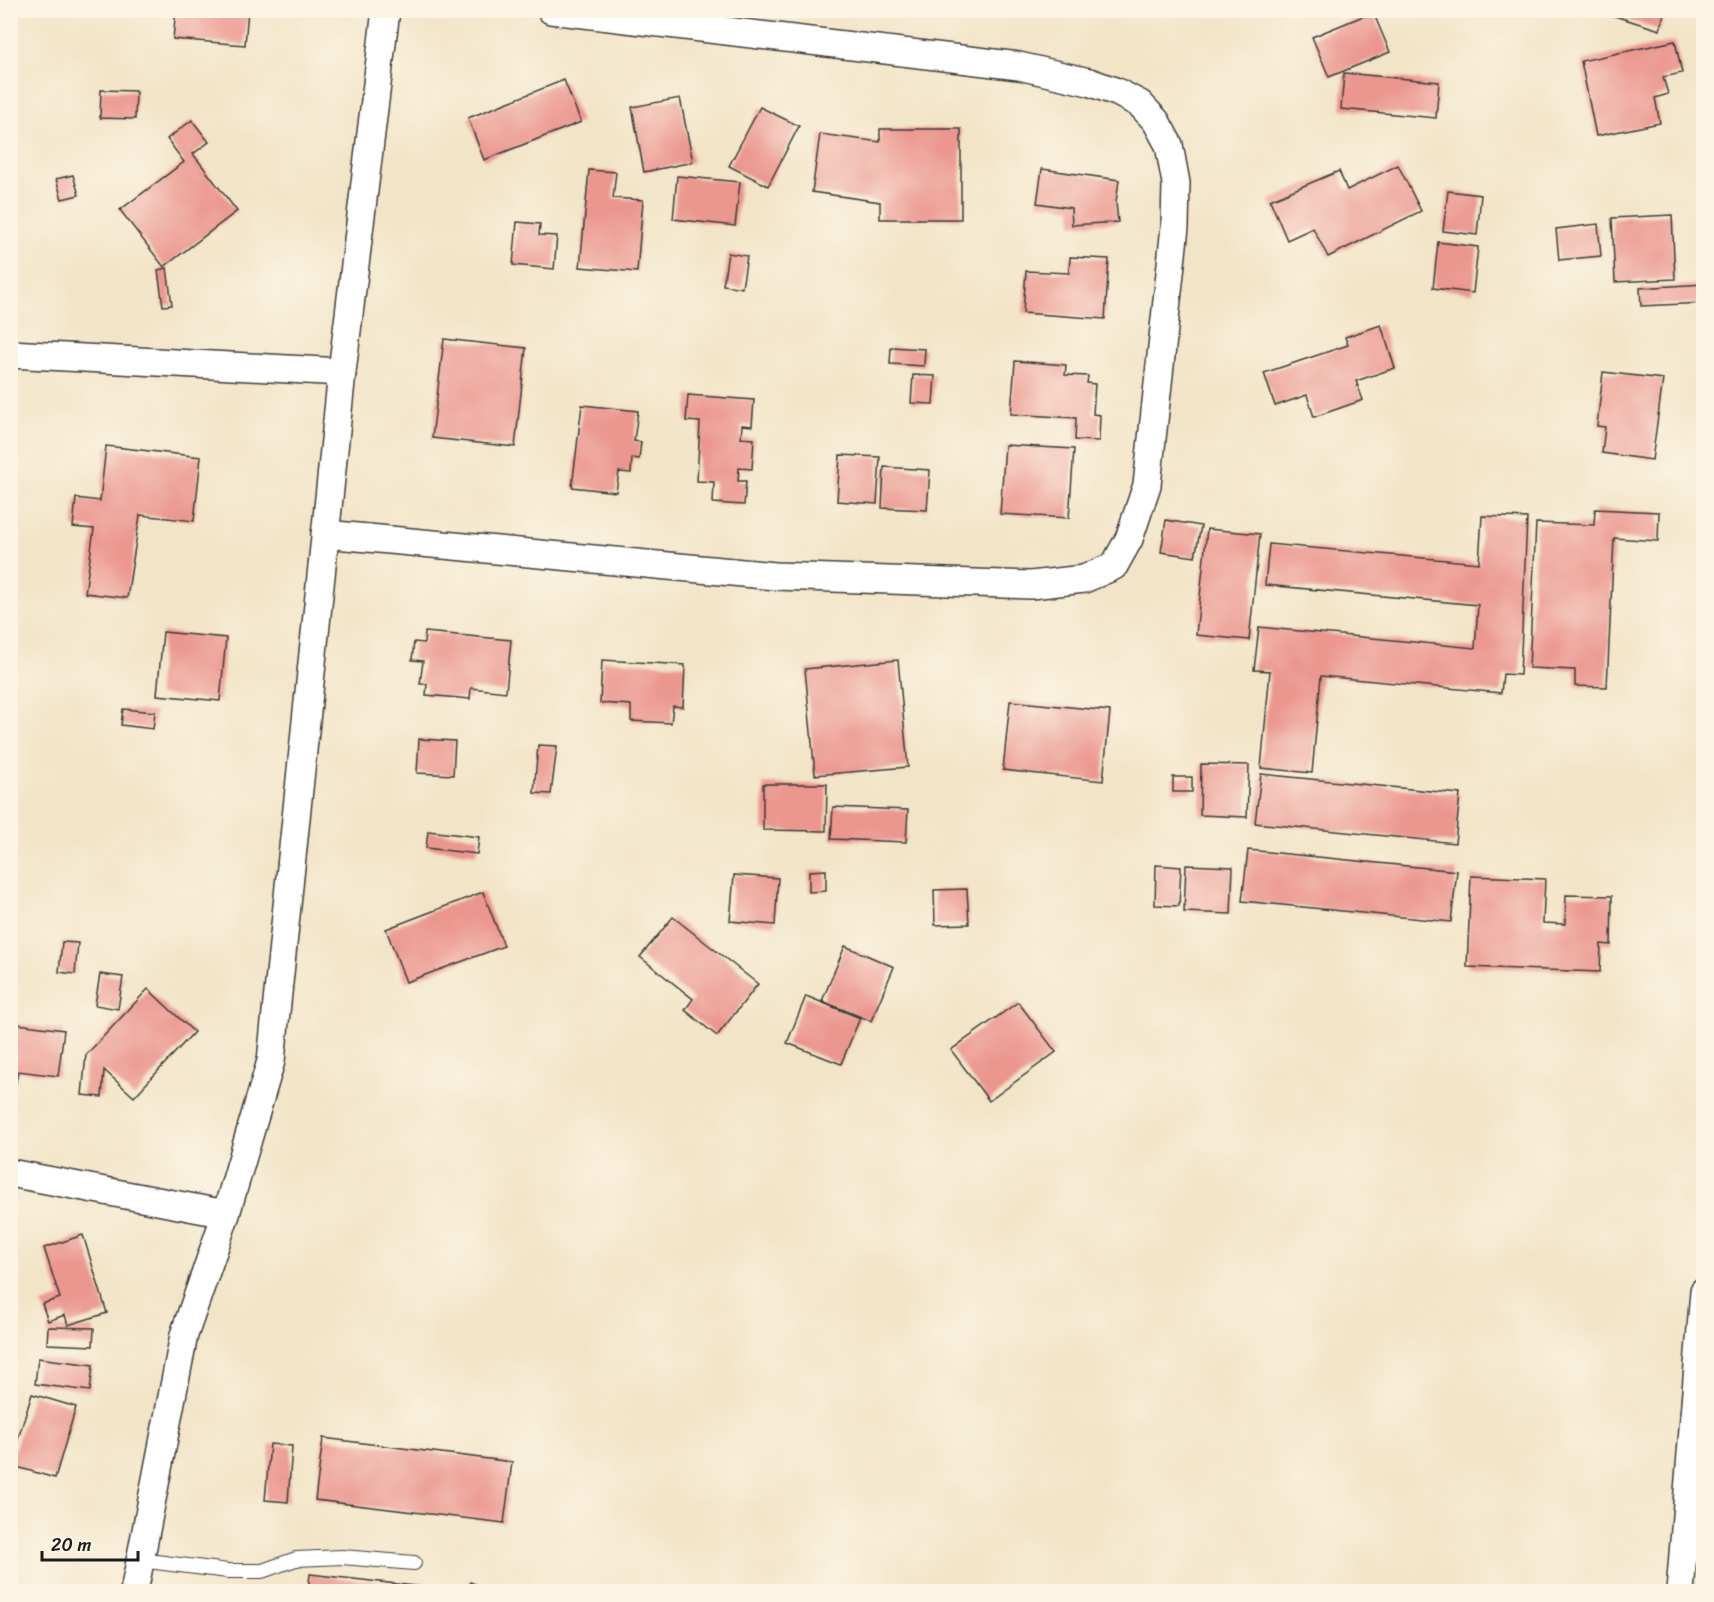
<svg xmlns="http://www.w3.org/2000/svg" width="1714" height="1602" viewBox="0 0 1714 1602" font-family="Sriracha,sans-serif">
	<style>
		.building { fill: #eb968f }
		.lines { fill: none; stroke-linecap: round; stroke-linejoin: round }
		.service-casing { stroke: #3c3a36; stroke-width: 16 }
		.minor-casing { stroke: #3c3a36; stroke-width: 30 }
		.service { stroke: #fff; stroke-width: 14 }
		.minor { stroke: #fff; stroke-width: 27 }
	</style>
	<rect width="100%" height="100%" fill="#fcf5e5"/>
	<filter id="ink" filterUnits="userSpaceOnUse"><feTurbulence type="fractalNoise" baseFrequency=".0167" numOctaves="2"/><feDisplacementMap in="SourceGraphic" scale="12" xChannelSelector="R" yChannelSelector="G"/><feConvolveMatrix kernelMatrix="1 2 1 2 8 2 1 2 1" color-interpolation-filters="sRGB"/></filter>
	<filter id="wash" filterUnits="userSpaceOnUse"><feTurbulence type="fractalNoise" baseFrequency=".008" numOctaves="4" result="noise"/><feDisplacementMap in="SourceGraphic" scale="24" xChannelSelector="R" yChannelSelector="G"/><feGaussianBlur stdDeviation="1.35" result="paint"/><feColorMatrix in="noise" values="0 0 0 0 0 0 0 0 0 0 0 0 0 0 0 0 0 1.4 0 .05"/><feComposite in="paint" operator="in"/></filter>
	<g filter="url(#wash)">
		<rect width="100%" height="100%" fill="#f2e4c7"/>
		<g id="blocks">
			<!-- building -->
			<g class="building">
				<polygon points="176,10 248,10 245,45 173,39"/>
				<polygon points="1480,10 1513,10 1512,16 1480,13"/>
				<polygon points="1595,10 1665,10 1660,30"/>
				<polygon points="1373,12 1390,52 1329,77 1312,37"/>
				<polygon points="1675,41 1682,73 1663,77 1668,94 1655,98 1660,123 1596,136 1581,61"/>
				<polygon points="1344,73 1439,82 1436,118 1341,109"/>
				<polygon points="564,80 581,122 484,160 468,118"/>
				<polygon points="101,90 136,91 135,119 100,118"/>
				<polygon points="680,98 693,162 644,172 632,107"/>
				<polygon points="760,107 799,126 768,186 729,166"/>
				<polygon points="192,120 209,142 193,154 237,211 164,267 120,210 184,162 167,139"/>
				<polygon points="880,129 961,129 961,219 880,219 880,202 812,192 820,134 880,142"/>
				<polygon points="1398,165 1421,211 1328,257 1313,228 1287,240 1270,200 1339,171 1347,190"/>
				<polygon points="1042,169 1119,180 1116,202 1118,222 1072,225 1071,208 1037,203"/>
				<polygon points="589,170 616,172 613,198 643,200 637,272 580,267"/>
				<polygon points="73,175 79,195 62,199 56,179"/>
				<polygon points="677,176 740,182 735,226 673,219"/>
				<polygon points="1448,191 1481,195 1477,235 1443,231"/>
				<polygon points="1672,215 1675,279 1615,282 1612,218"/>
				<polygon points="517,222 540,224 539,235 557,236 554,269 513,265"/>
				<polygon points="1598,224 1601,256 1559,260 1556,229"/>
				<polygon points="1438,242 1478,247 1473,293 1433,288"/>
				<polygon points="728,253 747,256 742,288 723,285"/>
				<polygon points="1070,257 1109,259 1105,319 1023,313 1026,271 1069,273"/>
				<polygon points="167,268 172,305 163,306 158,270"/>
				<polygon points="1704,284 1704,303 1641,306 1640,288"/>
				<polygon points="1381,325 1395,368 1356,381 1363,400 1314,417 1307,395 1275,406 1264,373 1348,345 1345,337"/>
				<polygon points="444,339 526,348 515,447 432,438"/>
				<polygon points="891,347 925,349 924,366 890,364"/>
				<polygon points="1015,361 1066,365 1065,375 1088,376 1087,383 1095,384 1093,414 1100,415 1099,441 1075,440 1076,418 1011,414"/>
				<polygon points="1603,372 1663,379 1652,460 1602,453 1605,427 1597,426"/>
				<polygon points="913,375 935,376 933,404 911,403"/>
				<polygon points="688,395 754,400 752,426 742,425 741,438 754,439 752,469 739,468 738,481 746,481 744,505 713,503 714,482 697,481 700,422 686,421"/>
				<polygon points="582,405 638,411 634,441 641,442 639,459 632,458 631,473 619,472 616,492 572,487"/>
				<polygon points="1005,445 1074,449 1069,518 1000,514"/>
				<polygon points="106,446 201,457 194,521 140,515 127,598 85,593 94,529 73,527 76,498 100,501"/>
				<polygon points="840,455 880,457 877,504 837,501"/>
				<polygon points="884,467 930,470 927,510 882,508"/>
				<polygon points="1595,509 1659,512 1658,541 1614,538 1607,687 1575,686 1575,670 1529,668 1536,523 1594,525"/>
				<polygon points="1482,516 1527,518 1520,675 1503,674 1501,693 1321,676 1312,773 1261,768 1270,671 1254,670 1259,627 1475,648 1478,605 1265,585 1269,544 1479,563"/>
				<polygon points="1166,520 1201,526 1195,557 1161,552"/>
				<polygon points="1207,529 1260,534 1249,640 1196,635"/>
				<polygon points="163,632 226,638 220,701 157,695"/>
				<polygon points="425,632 511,640 506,692 471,688 470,699 426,695 427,684 420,684 423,661 412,660 414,642 424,643"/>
				<polygon points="602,660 685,665 683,707 673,706 671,723 631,721 631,705 600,703"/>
				<polygon points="898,660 908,767 815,775 805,669"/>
				<polygon points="1010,701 1110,711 1103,781 1003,770"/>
				<polygon points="123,709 155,712 153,729 121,725"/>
				<polygon points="419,739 455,741 453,775 417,773"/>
				<polygon points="538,745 557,746 551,794 534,793"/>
				<polygon points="1201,764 1249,765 1247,817 1200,815"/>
				<polygon points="1261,774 1460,794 1455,843 1255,823"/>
				<rect x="1173" y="777" width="19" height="15"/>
				<polygon points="763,784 827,784 826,831 763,830"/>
				<polygon points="833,807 908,810 906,842 831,839"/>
				<polygon points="428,831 479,837 477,854 426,848"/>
				<polygon points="1248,850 1457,871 1451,922 1242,901"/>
				<polygon points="1156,865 1181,867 1179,906 1155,905"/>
				<polygon points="1186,865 1233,867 1231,914 1184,912"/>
				<polygon points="826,870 826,891 809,892 809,871"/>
				<polygon points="734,875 778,878 775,925 730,921"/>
				<polygon points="1471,876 1545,879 1543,923 1565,924 1566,895 1612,896 1611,945 1601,944 1600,972 1467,967"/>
				<polygon points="967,889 969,924 935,925 934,890"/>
				<polygon points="483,892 504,946 406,982 386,929"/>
				<polygon points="673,917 758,984 717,1036 685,1010 693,999 640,957"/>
				<polygon points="62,942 78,943 75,974 59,972"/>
				<polygon points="845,946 894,967 871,1021 822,1001"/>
				<polygon points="100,974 123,977 118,1009 95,1005"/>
				<polygon points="148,989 194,1032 134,1097 104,1070 102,1097 82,1095 86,1055"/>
				<polygon points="806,996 860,1018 841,1064 787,1043"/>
				<polygon points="1018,1002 1056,1052 989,1101 951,1050"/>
				<polygon points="10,1023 64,1030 58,1076 18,1071 16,1082 10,1081"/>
				<polygon points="83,1235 107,1313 68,1325 65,1315 48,1321 42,1304 60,1298 44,1248"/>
				<polygon points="48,1327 94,1328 93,1346 47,1344"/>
				<polygon points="38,1358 93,1365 90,1391 35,1384"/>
				<polygon points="32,1394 76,1407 55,1478 10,1465"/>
				<polygon points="323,1438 512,1462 504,1523 315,1500"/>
				<polygon points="270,1444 292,1446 288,1502 265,1500"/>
				<polygon points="310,1574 423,1587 423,1592 308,1592"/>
				<polygon points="470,1582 487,1589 486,1592 466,1592"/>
			</g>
		</g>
	</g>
	<g filter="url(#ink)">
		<use href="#blocks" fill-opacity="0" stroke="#3c3a36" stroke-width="1.5"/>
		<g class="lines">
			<!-- service casing -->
			<g class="service-casing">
				<polyline id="service" points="140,1560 228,1571 262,1571 296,1559 342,1557 414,1563"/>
			</g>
			<!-- minor casing -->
			<g class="minor-casing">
				<g id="minor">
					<polyline points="10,354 342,372"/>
					<polyline points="325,534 775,576 1031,585 1084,579 1114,566 1129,539 1147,485 1175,227 1176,183 1169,145 1156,121 1140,104 1117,92 1089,82 1019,66 551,10"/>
					<polyline points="10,1173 226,1214"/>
					<polyline points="134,1592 184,1335 226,1214 271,1061 342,372 386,10"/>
					<polyline points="1680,1592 1704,1291"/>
				</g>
			</g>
			<!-- service -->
			<use href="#service" class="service"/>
			<!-- minor -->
			<use href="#minor" class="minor"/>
		</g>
	</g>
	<!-- margin -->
	<rect width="1714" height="1602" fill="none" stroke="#fcf5e5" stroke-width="36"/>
	<!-- scale -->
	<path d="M42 1551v9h96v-9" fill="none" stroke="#1c1c1c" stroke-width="3"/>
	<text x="51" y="1551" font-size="18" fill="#1c1c1c" stroke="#fcf5e5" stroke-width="4.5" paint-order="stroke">20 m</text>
</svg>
